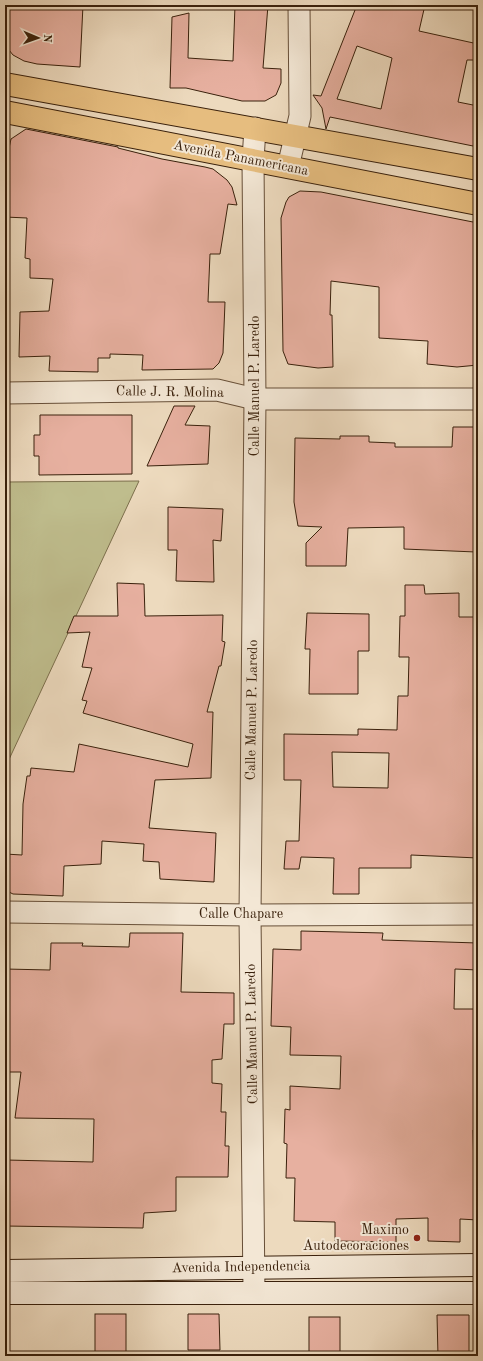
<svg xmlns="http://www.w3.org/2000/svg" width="483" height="1361" viewBox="0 0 483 1361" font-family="'Old Standard TT',serif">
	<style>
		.green { fill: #bfbd8d; stroke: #7c6f4c }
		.building { fill: #e7b0a0; stroke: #3a210c; fill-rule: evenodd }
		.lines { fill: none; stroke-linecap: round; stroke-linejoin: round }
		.minor-casing { stroke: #674f38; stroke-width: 23 }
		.secondary-casing { stroke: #3a210c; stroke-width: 24 }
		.primary-casing { stroke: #3a210c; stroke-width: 24 }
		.minor { stroke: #f3e7d5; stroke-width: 21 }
		.secondary { stroke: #f3e7d5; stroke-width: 22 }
		.primary { stroke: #e6bd7f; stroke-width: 22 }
		.poi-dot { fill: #8f2418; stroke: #f3e7d5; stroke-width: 1.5 }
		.labels { text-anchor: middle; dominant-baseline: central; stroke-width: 4; stroke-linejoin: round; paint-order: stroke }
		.street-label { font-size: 14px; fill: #3a210c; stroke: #f3e7d5 }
		.poi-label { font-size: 14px; fill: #3a210c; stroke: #f3e7d5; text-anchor: end }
	</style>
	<rect width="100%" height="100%" fill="#eddabe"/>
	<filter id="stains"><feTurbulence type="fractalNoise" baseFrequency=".005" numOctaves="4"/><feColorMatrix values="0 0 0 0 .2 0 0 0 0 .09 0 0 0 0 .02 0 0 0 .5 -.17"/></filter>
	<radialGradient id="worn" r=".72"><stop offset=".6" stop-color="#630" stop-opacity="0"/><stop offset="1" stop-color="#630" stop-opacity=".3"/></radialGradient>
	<!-- green -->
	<polygon class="green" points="139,481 5,768 5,482"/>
	<!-- building -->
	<g class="building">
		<polygon points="5,5 83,5 80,67 37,64 24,61 13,55 5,45"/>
		<polygon points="235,5 268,5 263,68 281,69 281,83 276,95 265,101 242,101 186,88 170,88 172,17 189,13 188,58 233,61"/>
		<path d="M357,5H425L419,31L478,44V60H467L458,102L478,106V147L330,117L326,129L322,108L313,95L321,96ZM357,46L392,58L381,109L337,99Z"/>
		<polygon points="26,129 118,147 118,148 162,159 205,167 213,169 227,180 232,187 237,205 228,204 220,254 210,254 208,302 225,302 223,353 219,363 213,369 142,370 143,355 110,354 110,358 98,358 98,372 49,371 50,356 19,357 20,312 49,311 53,279 30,278 30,259 25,258 27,218 5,217 5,167 11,139"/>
		<polygon points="300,191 321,192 478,223 478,365 457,367 427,364 428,341 379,338 379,287 331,281 330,315 332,315 333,367 318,368 288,364 283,351 281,218 286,202 289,197"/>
		<polygon points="174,406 195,406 185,425 210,426 208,464 147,466"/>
		<polygon points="40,415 132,415 132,474 39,475 39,456 34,456 34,435 40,435"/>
		<polygon points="453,427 474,427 475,510 478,510 476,552 404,549 404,527 348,528 346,566 306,566 306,543 322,527 298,526 294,502 295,438 340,439 340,436 369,436 369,442 395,443 395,447 452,447"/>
		<polygon points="168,507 223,509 221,541 213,540 214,582 176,581 177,550 168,550"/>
		<polygon points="117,583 144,584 145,616 223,615 222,641 225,642 221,666 219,666 207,712 213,712 211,778 155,780 149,828 216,833 214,882 160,879 159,862 143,861 144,844 102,841 101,864 64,866 63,896 13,894 5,890 5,854 22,855 23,804 27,776 30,776 31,768 74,772 79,744 188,767 193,744 83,713 87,701 82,700 92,668 82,667 90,632 67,633 74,616 118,616"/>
		<path d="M405,585H424L425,594L459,593V617H478V858L411,855V868H359V894H333L334,858L301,857L299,869H284L286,841H299L301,780H284V734L358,735V729L397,730L398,696H408L409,657H399L400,616H405ZM332,752L389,753L388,788L333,787Z"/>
		<polygon points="307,613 369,614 369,651 358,651 358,694 309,694 310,649 305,649"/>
		<polygon points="301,931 383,933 382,940 478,943 478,970 455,969 454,1009 478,1009 478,1130 473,1130 474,1173 478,1173 478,1220 460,1219 460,1242 428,1241 428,1218 396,1219 396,1242 335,1241 335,1222 294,1221 295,1178 286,1178 287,1144 284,1143 285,1109 290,1110 290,1086 340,1089 341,1056 290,1055 291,1027 271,1026 273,949 301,950"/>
		<polygon points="130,933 183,933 181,992 234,993 234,1024 224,1024 222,1059 212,1060 212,1083 222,1084 221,1112 226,1112 225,1146 229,1146 228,1177 176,1177 176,1211 144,1213 143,1228 5,1226 6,1160 93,1162 94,1119 15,1118 21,1072 5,1072 5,969 50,970 51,943 83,943 82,946 129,947"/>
		<rect x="95" y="1314" width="31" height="42"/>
		<polygon points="188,1314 219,1314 220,1350 188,1350"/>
		<polygon points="437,1315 469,1315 469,1356 438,1356"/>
		<rect x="309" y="1317" width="31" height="39"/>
	</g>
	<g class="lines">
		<!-- minor casing -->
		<g class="minor-casing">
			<g id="minor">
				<polyline points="288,167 300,116 299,5"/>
				<polyline points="5,393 217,390 255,399 478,399"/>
				<polyline points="5,912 250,915 478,914"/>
				<polyline points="254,1292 250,915 255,399 253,160 255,128"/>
			</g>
		</g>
		<!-- secondary casing -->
		<g class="secondary-casing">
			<g id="secondary">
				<polyline points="5,1271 478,1265"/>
				<polyline points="5,1293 478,1293"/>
			</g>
		</g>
		<!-- primary casing -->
		<g class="primary-casing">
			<g id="primary">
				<polyline points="5,84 478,169"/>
				<polyline points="5,112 478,204"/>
			</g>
		</g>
		<!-- minor -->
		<use href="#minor" class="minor"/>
		<!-- secondary -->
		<use href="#secondary" class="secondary"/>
		<!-- primary -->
		<use href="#primary" class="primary"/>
	</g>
	<!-- markers -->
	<circle class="poi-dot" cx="417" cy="1238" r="4"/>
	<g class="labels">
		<!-- street labels -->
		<g class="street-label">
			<text transform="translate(241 158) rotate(11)">Avenida Panamericana</text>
			<text transform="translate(255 386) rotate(-90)">Calle Manuel P. Laredo</text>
			<text transform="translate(170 392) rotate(1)">Calle J. R. Molina</text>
			<text transform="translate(252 710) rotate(-89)">Calle Manuel P. Laredo</text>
			<text x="241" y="914">Calle Chapare</text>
			<text transform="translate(252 1034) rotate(-91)">Calle Manuel P. Laredo</text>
			<text transform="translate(241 1267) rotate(-1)">Avenida Independencia</text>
		</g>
		<!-- poi labels -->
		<g class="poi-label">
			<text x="409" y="1230">Maximo<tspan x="409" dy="16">Autodecoraciones</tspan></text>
		</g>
	</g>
	<!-- margin -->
	<rect width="483" height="1361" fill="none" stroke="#eddabe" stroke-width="20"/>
	<rect x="6" y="6" width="471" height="1349" fill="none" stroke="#3a210c" stroke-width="2"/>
	<rect x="10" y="10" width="463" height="1341" fill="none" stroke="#3a210c"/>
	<!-- north arrow -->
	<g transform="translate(38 38) rotate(92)" stroke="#f3e7d5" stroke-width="3" paint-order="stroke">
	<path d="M0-3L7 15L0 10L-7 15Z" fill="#3a210c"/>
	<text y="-6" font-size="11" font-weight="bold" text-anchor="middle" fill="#3a210c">N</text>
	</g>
	<rect width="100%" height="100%" filter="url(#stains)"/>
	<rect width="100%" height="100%" fill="url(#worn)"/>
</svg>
